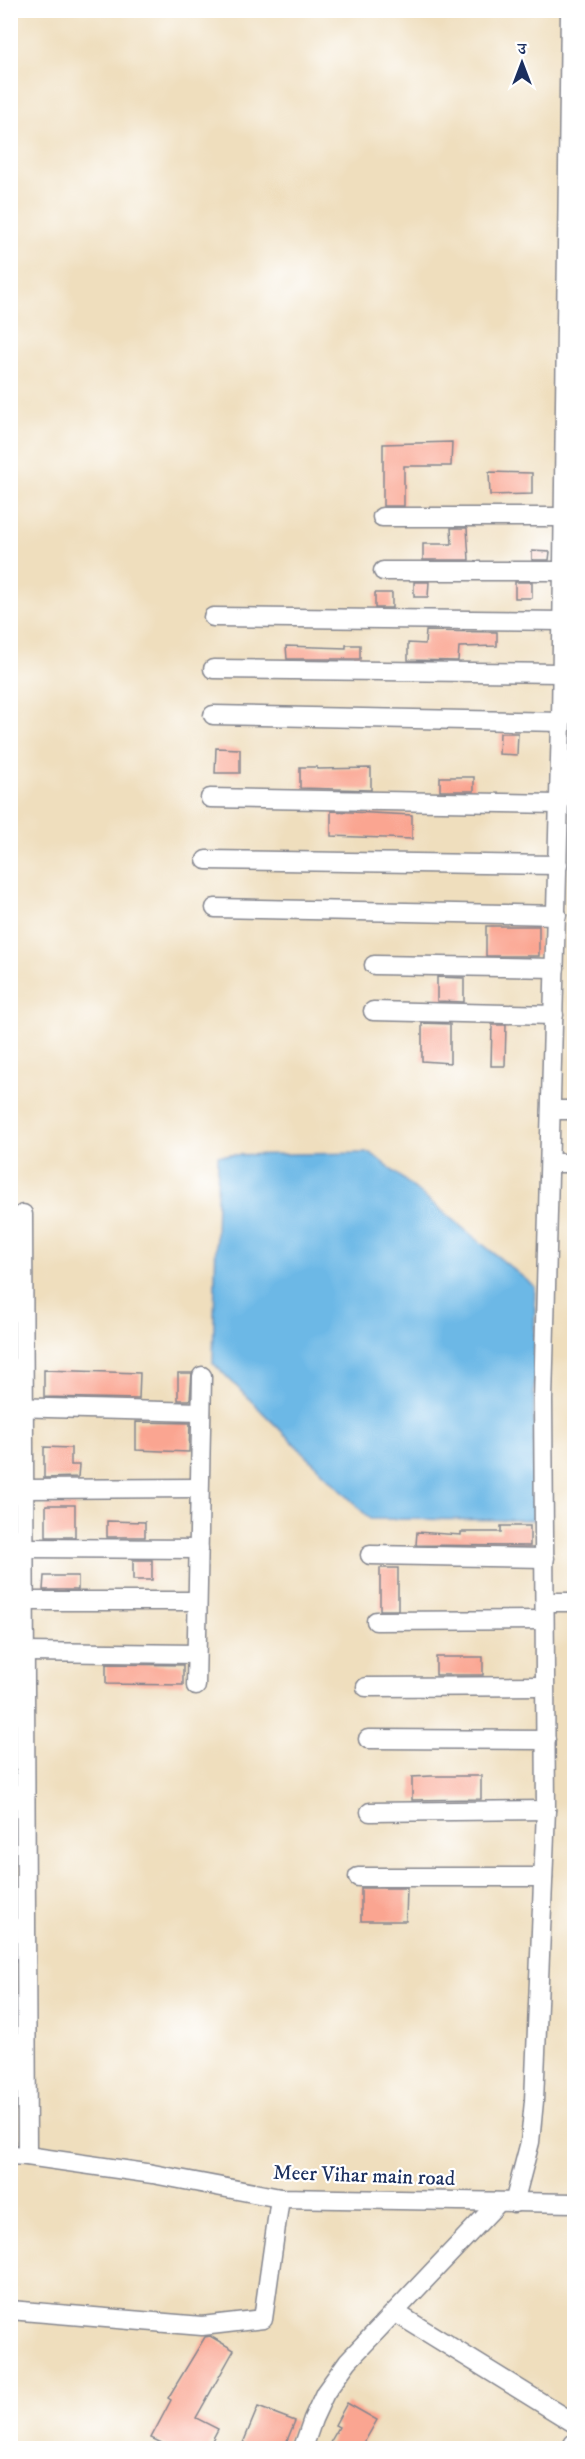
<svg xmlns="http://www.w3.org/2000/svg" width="585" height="2459" viewBox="0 0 585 2459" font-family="'IM FELL DW Pica','Noto Serif Devanagari',serif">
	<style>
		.water { fill: #6cb8e6; stroke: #4474a2; stroke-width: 1.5 }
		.building { fill: #faa591 }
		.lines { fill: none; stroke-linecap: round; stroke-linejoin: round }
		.minor-casing { stroke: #85868e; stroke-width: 21 }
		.minor { stroke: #fff; stroke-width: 18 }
		.labels { text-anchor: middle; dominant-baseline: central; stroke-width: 4.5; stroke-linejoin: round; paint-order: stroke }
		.street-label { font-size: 21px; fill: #1b2f5e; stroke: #fff }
	</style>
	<rect width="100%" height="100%" fill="#fff"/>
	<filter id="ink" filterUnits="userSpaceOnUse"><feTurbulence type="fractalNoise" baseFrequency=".0167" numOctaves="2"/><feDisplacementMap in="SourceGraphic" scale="12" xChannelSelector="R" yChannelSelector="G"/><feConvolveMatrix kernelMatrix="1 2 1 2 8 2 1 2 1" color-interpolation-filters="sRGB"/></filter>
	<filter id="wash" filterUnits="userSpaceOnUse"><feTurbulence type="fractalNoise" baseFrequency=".008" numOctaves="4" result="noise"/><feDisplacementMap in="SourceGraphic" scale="24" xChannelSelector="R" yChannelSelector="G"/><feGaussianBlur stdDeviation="1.35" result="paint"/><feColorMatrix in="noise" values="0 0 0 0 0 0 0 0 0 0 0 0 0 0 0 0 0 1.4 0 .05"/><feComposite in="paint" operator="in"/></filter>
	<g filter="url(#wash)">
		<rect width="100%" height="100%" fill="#efdebd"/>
		<!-- water -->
		<polygon class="water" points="371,1153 535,1287 533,1520 370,1519 213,1363 218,1155"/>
		<g id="blocks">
			<!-- building -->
			<g class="building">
				<polygon points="452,442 451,466 404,466 404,506 383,506 383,444"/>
				<polygon points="489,472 532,473 532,494 490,495"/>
				<polygon points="451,528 467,528 469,560 423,560 423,544 452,544"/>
				<polygon points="532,551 550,552 549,560 532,560"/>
				<polygon points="414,582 429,582 428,597 414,597"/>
				<rect x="515" y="582" width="17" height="16"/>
				<rect x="375" y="593" width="17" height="15"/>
				<polygon points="426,631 497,632 497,646 459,647 458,661 408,660 408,643 425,644"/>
				<polygon points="346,645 360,645 360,659 287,659 286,646 346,648"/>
				<polygon points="500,733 518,733 517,755 499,754"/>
				<polygon points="216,748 240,749 240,773 215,773"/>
				<polygon points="300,767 317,767 317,769 371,768 371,790 300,788"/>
				<rect x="440" y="777" width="34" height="14"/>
				<polygon points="331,811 412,815 412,839 331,836"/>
				<rect x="486" y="926" width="53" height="30"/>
				<polygon points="437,977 464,978 464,1002 437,1001"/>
				<polygon points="422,1023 450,1024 450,1063 422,1061"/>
				<polygon points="492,1025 506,1025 505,1066 491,1066"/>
				<polygon points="44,1370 140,1373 139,1399 44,1397"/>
				<polygon points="178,1373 192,1373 190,1400 178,1400"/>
				<polygon points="136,1422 190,1423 189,1452 136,1450"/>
				<polygon points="44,1447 71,1448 71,1465 79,1465 78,1477 44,1478"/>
				<rect x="46" y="1505" width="29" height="32"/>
				<polygon points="107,1521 145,1522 145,1537 107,1537"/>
				<polygon points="501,1526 530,1526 530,1546 416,1545 417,1532 461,1535 461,1532 501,1532"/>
				<rect x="133" y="1560" width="19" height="20"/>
				<rect x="380" y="1568" width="18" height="42"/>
				<polygon points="44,1576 78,1576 78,1590 43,1590"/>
				<rect x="436" y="1657" width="47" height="18"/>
				<polygon points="106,1664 183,1665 183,1685 106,1684"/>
				<polygon points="431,1776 481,1776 481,1799 412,1800 412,1777"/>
				<polygon points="361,1888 407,1888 406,1921 361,1921"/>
				<polygon points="210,2336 234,2350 196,2418 218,2429 208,2448 172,2448 151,2438 171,2400 168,2398 205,2337"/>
				<polygon points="347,2403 377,2420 361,2448 327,2448 339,2427 335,2425"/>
				<polygon points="258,2407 295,2421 284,2448 241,2448"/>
			</g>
		</g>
	</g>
	<g filter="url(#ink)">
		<use href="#blocks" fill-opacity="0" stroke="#85868e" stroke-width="1.5"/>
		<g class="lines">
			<!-- minor casing -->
			<g class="minor-casing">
				<g id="minor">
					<polyline points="382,517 562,517"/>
					<polyline points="383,571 562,571"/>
					<polyline points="213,617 561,621"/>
					<polyline points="213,669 560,673"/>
					<polyline points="213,715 561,722"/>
					<polyline points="210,798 559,804"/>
					<polyline points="206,860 558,865"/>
					<polyline points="215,908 557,915"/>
					<polyline points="374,965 555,968"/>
					<polyline points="373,1011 554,1015"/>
					<polyline points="551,1110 574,1110"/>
					<polyline points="551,1163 574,1163"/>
					<polyline points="23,1214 27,2156"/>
					<polyline points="10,1407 201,1412"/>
					<polyline points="24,1489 199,1488"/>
					<polyline points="25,1548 199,1549"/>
					<polyline points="370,1555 545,1558"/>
					<polyline points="25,1601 196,1601"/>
					<polyline points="545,1602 574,1602"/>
					<polyline points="376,1621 544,1620"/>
					<polyline points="25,1652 196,1654"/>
					<polyline points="196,1686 202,1376"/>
					<polyline points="366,1687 544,1686"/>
					<polyline points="368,1739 546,1740"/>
					<polyline points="370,1812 546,1810"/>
					<polyline points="358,1877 543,1877"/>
					<polyline points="10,2155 27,2156 153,2174 280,2198 574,2203"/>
					<polyline points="514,2203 530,2142 534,2101 546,1810 543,1400 561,722 570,10"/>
					<polyline points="10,2310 202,2326 263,2319 280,2198"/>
					<polyline points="396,2313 574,2423"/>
					<polyline points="303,2448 313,2419 325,2393 348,2361 498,2203"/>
					<polyline points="571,2448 574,2443"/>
				</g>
			</g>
			<!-- minor -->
			<use href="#minor" class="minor"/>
		</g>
	</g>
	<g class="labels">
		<!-- street labels -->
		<g class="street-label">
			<text transform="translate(364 2176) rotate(2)">Meer Vihar main road</text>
		</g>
	</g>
	<!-- margin -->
	<rect width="585" height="2459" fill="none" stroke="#fff" stroke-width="36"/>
	<!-- north arrow -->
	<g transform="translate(522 63)" stroke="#ffffff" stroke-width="4.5" paint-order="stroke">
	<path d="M0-4.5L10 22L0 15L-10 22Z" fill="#1b2f5e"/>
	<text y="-9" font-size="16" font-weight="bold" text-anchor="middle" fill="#1b2f5e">उ</text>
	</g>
</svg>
